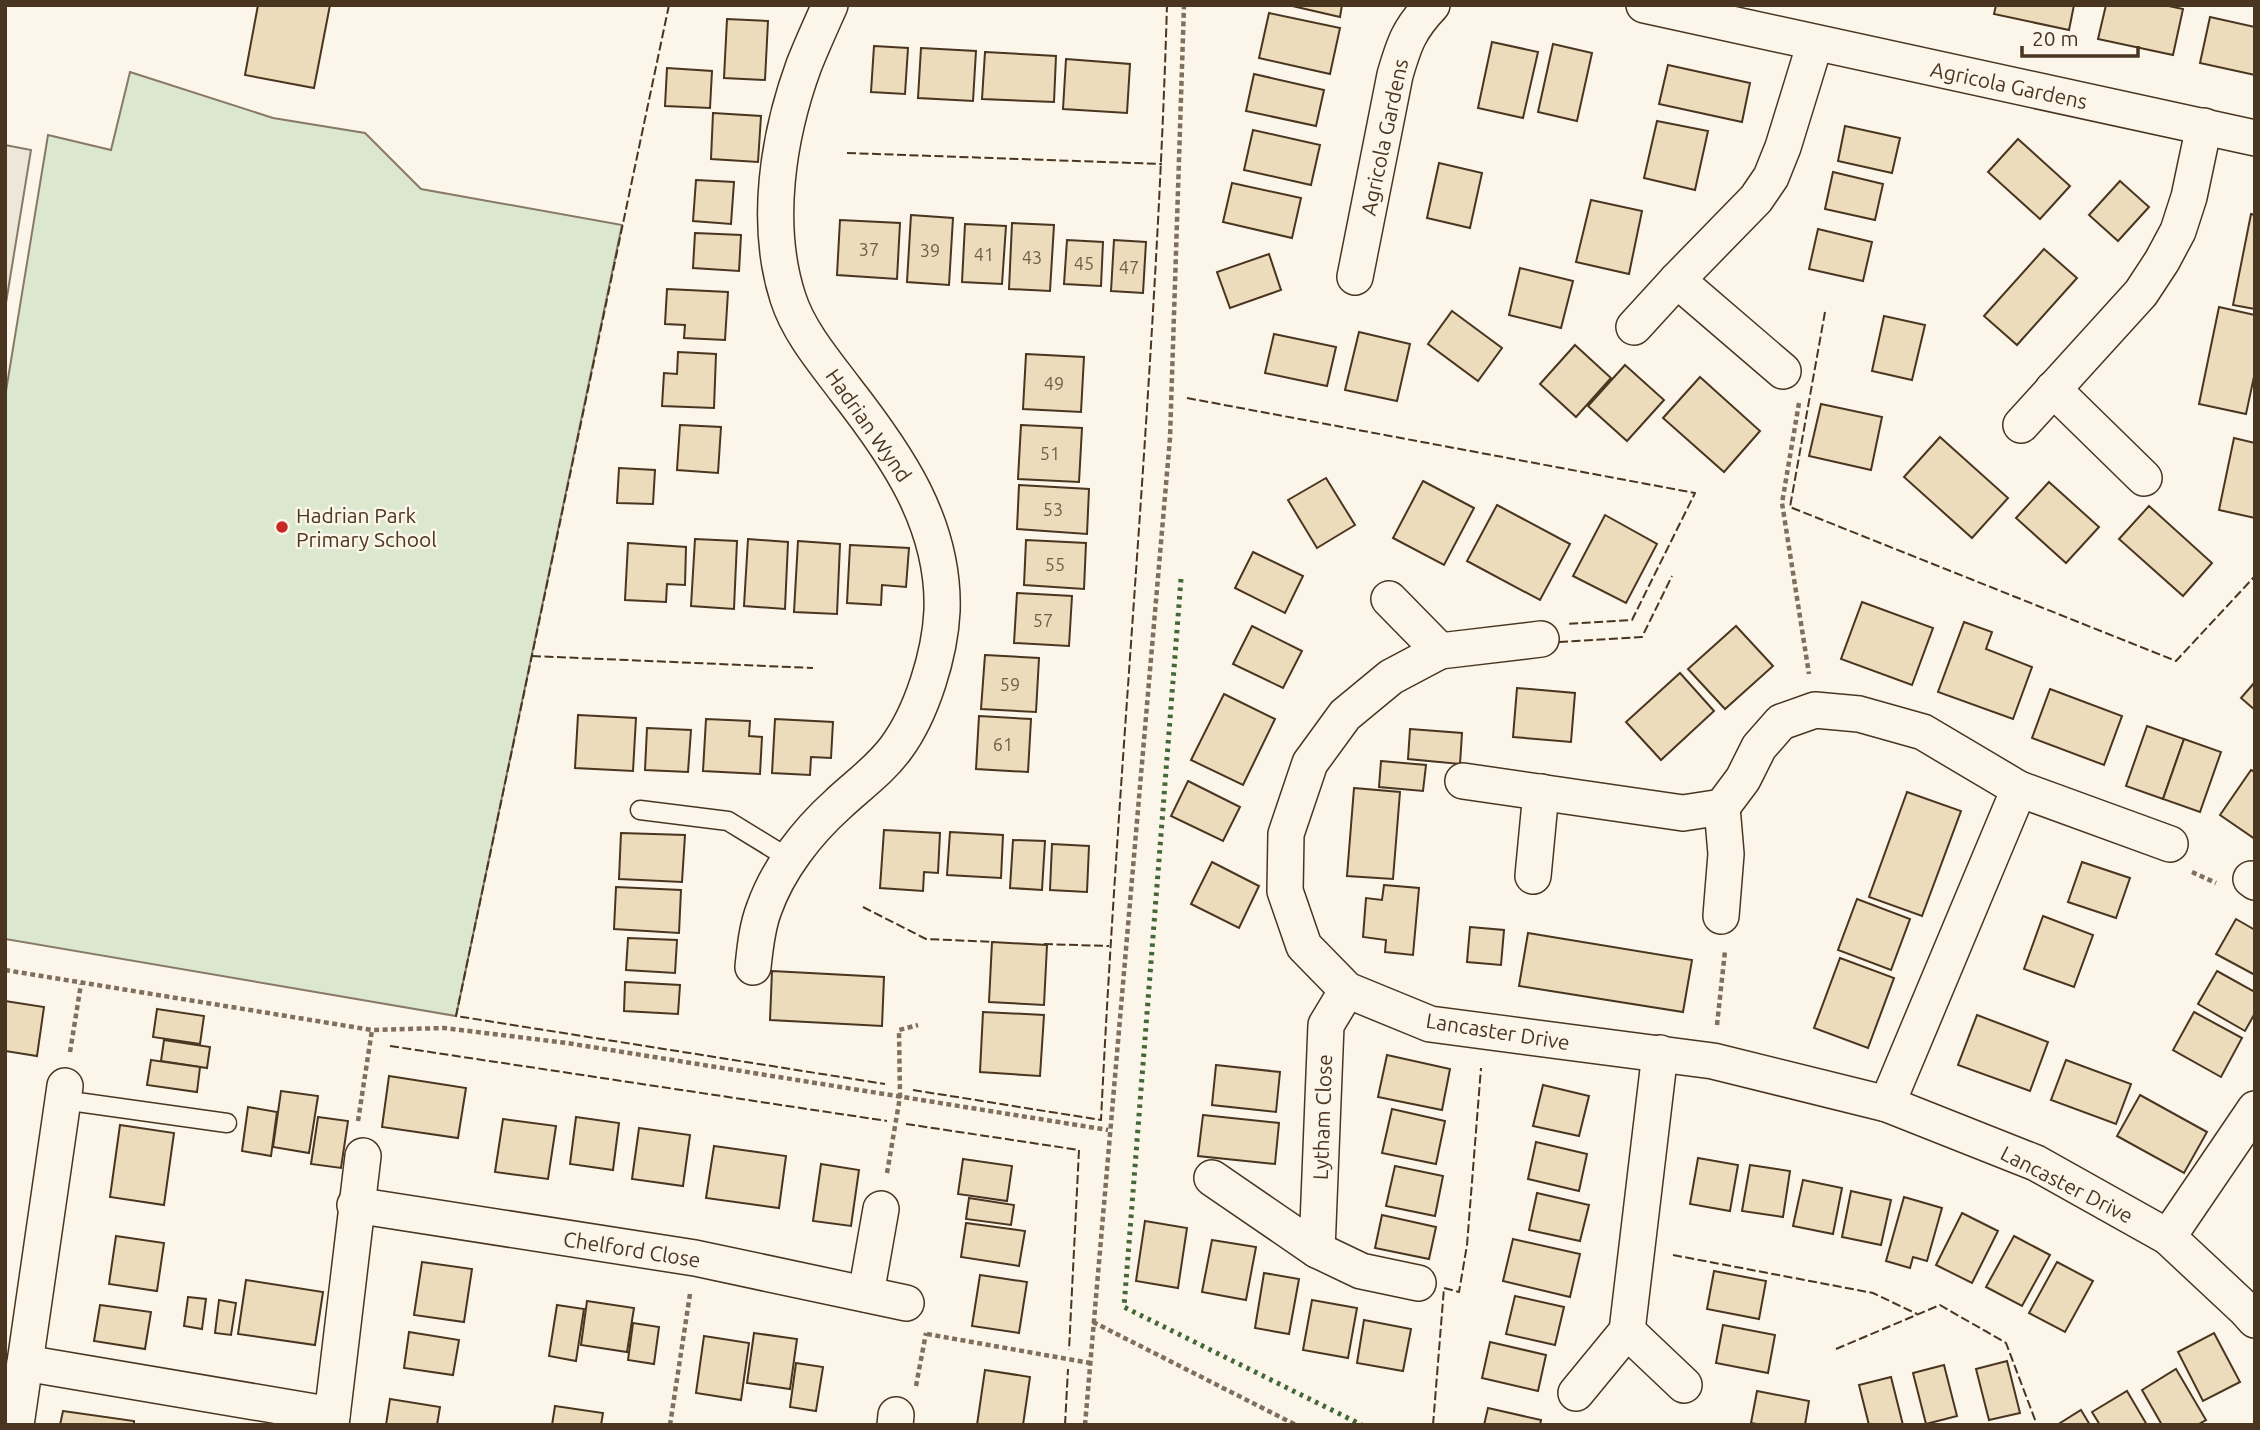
<svg xmlns="http://www.w3.org/2000/svg" width="2260" height="1430" viewBox="0 0 2260 1430" font-family="Ubuntu,sans-serif">
	<style>
		.green { fill: #dce7d0; stroke: #887966; stroke-width: 2 }
		.parking { fill: #ede7d9; stroke: #887966; stroke-width: 2 }
		.building { fill: #ecdcbc; stroke: #4a3520; stroke-width: 2 }
		.lines { fill: none; stroke-linecap: round; stroke-linejoin: round }
		.lane-casing { stroke: #4a3520; stroke-width: 21 }
		.street-casing { stroke: #4a3520; stroke-width: 38 }
		.path { stroke: #7f6f5c; stroke-width: 4.5; stroke-dasharray: 5 3.5; stroke-linecap: butt }
		.lane { stroke: #fbf6e9; stroke-width: 18 }
		.street { stroke: #fbf6e9; stroke-width: 35 }
		.hedge { stroke: #436837; stroke-width: 5; stroke-dasharray: 3.5 5; stroke-linecap: butt }
		.fence { stroke: #4a3520; stroke-width: 2; stroke-dasharray: 9 3.5; stroke-linecap: butt }
		.poi-dot { fill: #c62828; stroke: #fbf6e9; stroke-width: 2.5 }
		.labels { text-anchor: middle; dominant-baseline: central; stroke-width: 5; stroke-linejoin: round; paint-order: stroke }
		.number-label { font-size: 18px; fill: #725f47 }
		.street-label { font-size: 21px; fill: #4a3520; stroke: #fbf6e9 }
		.poi-label { font-size: 21px; fill: #4a3520; stroke: #fbf6e9; text-anchor: start }
	</style>
	<rect width="100%" height="100%" fill="#fbf6e9"/>
	<!-- green -->
	<polygon class="green" points="130,72 273,118 365,133 421,189 622,225 456,1016 5,939 5,397 48,135 111,150"/>
	<!-- parking -->
	<polygon class="parking" points="5,145 31,150 5,309"/>
	<!-- building -->
	<g class="building">
		<polygon points="258,5 330,5 314,88 245,75"/>
		<polygon points="1288,5 1342,5 1340,17"/>
		<polygon points="1996,5 2074,5 2069,30 1994,14"/>
		<polygon points="2106,5 2164,5 2183,9 2173,55 2098,39"/>
		<polygon points="1269,13 1340,28 1330,74 1259,58"/>
		<polygon points="2210,17 2255,27 2255,75 2200,63"/>
		<polygon points="727,19 768,21 765,80 724,78"/>
		<polygon points="1492,42 1538,52 1523,118 1478,108"/>
		<polygon points="1553,44 1592,53 1577,121 1538,112"/>
		<polygon points="874,46 908,48 905,94 871,92"/>
		<polygon points="921,48 976,51 973,101 918,98"/>
		<polygon points="985,52 1056,56 1054,102 982,99"/>
		<polygon points="1066,59 1130,64 1127,113 1063,109"/>
		<polygon points="1668,65 1750,83 1742,122 1659,104"/>
		<polygon points="667,68 712,71 710,108 665,106"/>
		<polygon points="1254,74 1324,90 1316,126 1246,111"/>
		<polygon points="713,113 761,116 758,162 711,159"/>
		<polygon points="1657,121 1708,131 1695,190 1644,178"/>
		<polygon points="1845,126 1900,138 1892,173 1838,161"/>
		<polygon points="1253,130 1320,145 1311,185 1244,170"/>
		<polygon points="2018,139 2070,186 2040,219 1988,172"/>
		<polygon points="1439,163 1482,173 1470,228 1427,218"/>
		<polygon points="1833,172 1883,184 1875,220 1825,209"/>
		<polygon points="696,180 734,182 731,224 693,221"/>
		<polygon points="2120,181 2149,207 2118,241 2089,215"/>
		<polygon points="1232,183 1301,198 1292,238 1223,222"/>
		<polygon points="1591,200 1642,211 1629,274 1576,262"/>
		<polygon points="2251,214 2255,215 2255,309 2233,305"/>
		<polygon points="911,215 953,218 949,285 907,282"/>
		<polygon points="840,220 900,223 897,279 837,275"/>
		<polygon points="1012,223 1054,225 1050,291 1009,289"/>
		<polygon points="965,224 1006,226 1002,284 962,282"/>
		<polygon points="1818,229 1872,242 1863,281 1809,269"/>
		<polygon points="695,233 741,235 739,271 693,268"/>
		<polygon points="1067,240 1103,242 1101,286 1064,284"/>
		<polygon points="1114,240 1146,242 1143,293 1111,291"/>
		<polygon points="2044,249 2077,278 2017,345 1984,316"/>
		<polygon points="1269,254 1281,290 1230,308 1217,272"/>
		<polygon points="1520,268 1573,281 1561,328 1509,315"/>
		<polygon points="667,289 728,292 725,340 684,338 685,325 665,324"/>
		<polygon points="2219,307 2255,315 2255,372 2246,414 2199,404"/>
		<polygon points="1452,311 1502,348 1478,381 1428,344"/>
		<polygon points="1884,316 1925,325 1912,380 1872,371"/>
		<polygon points="1359,332 1410,344 1397,401 1345,390"/>
		<polygon points="1274,334 1336,347 1327,386 1265,373"/>
		<polygon points="1575,345 1611,378 1576,417 1540,384"/>
		<polygon points="678,352 716,354 714,408 662,406 664,373 677,374"/>
		<polygon points="1026,354 1084,357 1081,412 1023,409"/>
		<polygon points="1625,365 1664,400 1627,441 1588,406"/>
		<polygon points="1700,377 1760,431 1724,472 1663,418"/>
		<polygon points="1821,404 1882,417 1871,470 1809,456"/>
		<polygon points="680,425 721,427 718,473 677,470"/>
		<polygon points="1021,425 1082,428 1079,482 1018,479"/>
		<polygon points="1940,437 2008,498 1972,538 1904,477"/>
		<polygon points="2234,438 2255,443 2255,518 2219,510"/>
		<polygon points="619,468 655,470 653,504 617,503"/>
		<polygon points="1326,478 1355,525 1317,548 1288,500"/>
		<polygon points="1423,481 1474,508 1444,565 1393,538"/>
		<polygon points="2049,482 2099,527 2066,563 2016,518"/>
		<polygon points="1019,485 1089,489 1087,534 1017,529"/>
		<polygon points="1497,505 1570,544 1540,600 1467,561"/>
		<polygon points="2149,506 2212,563 2183,596 2119,539"/>
		<polygon points="1605,515 1657,544 1626,603 1573,576"/>
		<polygon points="695,539 737,541 734,609 691,606"/>
		<polygon points="748,539 788,542 785,609 744,606"/>
		<polygon points="1026,540 1086,543 1084,589 1024,585"/>
		<polygon points="798,541 840,544 837,614 794,612"/>
		<polygon points="628,543 686,547 685,585 667,584 666,602 625,600"/>
		<polygon points="850,545 909,548 906,587 882,585 881,605 847,603"/>
		<polygon points="1253,552 1303,576 1285,613 1235,588"/>
		<polygon points="1017,593 1072,596 1069,646 1014,643"/>
		<polygon points="1862,602 1933,628 1912,685 1841,659"/>
		<polygon points="1964,622 1992,632 1986,649 2032,667 2013,719 1938,692"/>
		<polygon points="1252,626 1302,651 1283,688 1233,664"/>
		<polygon points="1736,626 1773,666 1725,709 1688,669"/>
		<polygon points="985,655 1039,658 1036,712 981,709"/>
		<polygon points="1680,673 1714,711 1661,760 1626,722"/>
		<polygon points="2255,682 2255,710 2241,698"/>
		<polygon points="1517,688 1575,693 1571,742 1513,737"/>
		<polygon points="2050,689 2122,716 2104,765 2032,738"/>
		<polygon points="1224,694 1275,719 1243,785 1191,760"/>
		<polygon points="578,715 636,718 633,771 575,768"/>
		<polygon points="979,716 1031,719 1028,772 976,769"/>
		<polygon points="706,719 750,721 749,736 762,737 760,774 703,771"/>
		<polygon points="775,719 833,722 831,758 811,757 810,775 772,773"/>
		<polygon points="2147,726 2184,739 2163,799 2126,786"/>
		<polygon points="647,728 691,730 688,772 645,770"/>
		<polygon points="1410,729 1462,733 1460,764 1408,759"/>
		<polygon points="2184,739 2221,752 2200,812 2163,799"/>
		<polygon points="1381,761 1426,765 1423,791 1379,787"/>
		<polygon points="2251,770 2255,772 2255,839 2220,815"/>
		<polygon points="1188,781 1240,807 1223,841 1171,816"/>
		<polygon points="1354,788 1400,792 1393,879 1347,876"/>
		<polygon points="1907,792 1961,811 1922,916 1869,897"/>
		<polygon points="884,830 940,833 938,873 924,872 923,891 880,888"/>
		<polygon points="950,832 1003,835 1001,878 947,875"/>
		<polygon points="621,833 685,835 682,882 619,879"/>
		<polygon points="1013,840 1045,841 1042,890 1010,888"/>
		<polygon points="1052,844 1089,846 1087,892 1050,890"/>
		<polygon points="1212,862 1259,886 1239,928 1191,904"/>
		<polygon points="2082,862 2130,878 2116,918 2068,902"/>
		<polygon points="1384,885 1419,888 1413,955 1385,952 1386,940 1363,937 1366,898 1382,900"/>
		<polygon points="616,887 681,890 679,933 614,929"/>
		<polygon points="1857,899 1910,919 1891,970 1838,950"/>
		<polygon points="2043,916 2093,935 2074,987 2024,969"/>
		<polygon points="2236,919 2255,930 2255,975 2216,954"/>
		<polygon points="1470,927 1504,930 1501,965 1467,962"/>
		<polygon points="1528,933 1692,960 1683,1012 1519,986"/>
		<polygon points="628,938 677,940 675,973 626,970"/>
		<polygon points="992,942 1047,945 1044,1005 989,1002"/>
		<polygon points="1840,958 1894,978 1868,1048 1814,1028"/>
		<polygon points="772,971 884,977 882,1026 770,1020"/>
		<polygon points="2217,971 2255,992 2255,1013 2245,1031 2198,1004"/>
		<polygon points="625,982 680,985 678,1014 624,1011"/>
		<polygon points="5,1001 44,1007 37,1056 5,1051"/>
		<polygon points="157,1009 204,1016 200,1044 153,1037"/>
		<polygon points="983,1012 1044,1015 1040,1076 980,1072"/>
		<polygon points="2194,1012 2242,1038 2221,1077 2173,1050"/>
		<polygon points="1977,1015 2048,1042 2030,1091 1958,1065"/>
		<polygon points="164,1040 210,1047 207,1068 161,1061"/>
		<polygon points="1387,1055 1450,1069 1442,1110 1378,1097"/>
		<polygon points="151,1060 200,1067 197,1092 147,1085"/>
		<polygon points="2066,1060 2131,1084 2116,1124 2051,1100"/>
		<polygon points="1216,1065 1280,1072 1276,1112 1212,1105"/>
		<polygon points="389,1076 466,1088 458,1138 382,1127"/>
		<polygon points="1543,1085 1589,1096 1579,1136 1533,1126"/>
		<polygon points="281,1091 318,1096 309,1153 273,1147"/>
		<polygon points="2140,1095 2207,1132 2184,1173 2117,1136"/>
		<polygon points="248,1107 277,1112 271,1156 242,1151"/>
		<polygon points="1392,1109 1445,1121 1436,1164 1382,1153"/>
		<polygon points="1203,1115 1279,1123 1275,1164 1198,1156"/>
		<polygon points="318,1117 348,1121 341,1168 311,1164"/>
		<polygon points="576,1117 619,1123 613,1170 570,1164"/>
		<polygon points="503,1119 556,1126 548,1179 495,1172"/>
		<polygon points="120,1125 174,1133 164,1205 110,1197"/>
		<polygon points="639,1128 690,1135 683,1186 632,1179"/>
		<polygon points="1536,1142 1587,1154 1579,1191 1528,1179"/>
		<polygon points="714,1146 786,1156 779,1208 706,1198"/>
		<polygon points="1698,1158 1738,1165 1730,1211 1690,1204"/>
		<polygon points="963,1159 1012,1166 1007,1201 958,1194"/>
		<polygon points="821,1164 859,1170 851,1226 813,1221"/>
		<polygon points="1750,1165 1790,1171 1783,1217 1742,1211"/>
		<polygon points="1395,1166 1443,1176 1435,1216 1386,1206"/>
		<polygon points="1803,1180 1842,1188 1833,1234 1793,1226"/>
		<polygon points="1851,1191 1891,1200 1881,1245 1842,1237"/>
		<polygon points="1537,1193 1589,1205 1580,1241 1529,1230"/>
		<polygon points="1904,1197 1942,1208 1927,1261 1913,1257 1910,1268 1886,1261"/>
		<polygon points="969,1198 1014,1205 1011,1225 966,1219"/>
		<polygon points="1962,1213 1998,1231 1972,1283 1936,1265"/>
		<polygon points="1382,1215 1436,1227 1429,1259 1375,1248"/>
		<polygon points="1145,1221 1187,1228 1178,1288 1136,1281"/>
		<polygon points="966,1223 1025,1231 1019,1266 961,1257"/>
		<polygon points="116,1236 164,1243 157,1291 109,1284"/>
		<polygon points="2014,1236 2050,1255 2022,1306 1986,1287"/>
		<polygon points="1513,1239 1580,1254 1570,1297 1503,1281"/>
		<polygon points="1212,1240 1256,1247 1246,1300 1202,1292"/>
		<polygon points="422,1262 472,1269 464,1322 414,1315"/>
		<polygon points="2057,1262 2093,1281 2065,1332 2029,1313"/>
		<polygon points="1714,1271 1766,1281 1759,1319 1707,1309"/>
		<polygon points="1264,1273 1299,1279 1289,1334 1255,1328"/>
		<polygon points="980,1275 1027,1282 1019,1333 972,1326"/>
		<polygon points="246,1280 323,1292 315,1345 238,1334"/>
		<polygon points="1515,1296 1564,1307 1555,1345 1506,1334"/>
		<polygon points="188,1297 206,1299 202,1329 184,1326"/>
		<polygon points="219,1300 236,1303 231,1335 215,1333"/>
		<polygon points="1312,1300 1357,1308 1348,1358 1303,1350"/>
		<polygon points="587,1301 634,1308 627,1352 581,1345"/>
		<polygon points="100,1305 151,1312 145,1349 94,1341"/>
		<polygon points="557,1305 584,1309 576,1361 549,1356"/>
		<polygon points="1364,1320 1411,1329 1403,1371 1357,1363"/>
		<polygon points="633,1323 659,1327 654,1364 628,1360"/>
		<polygon points="1723,1325 1775,1335 1768,1373 1716,1363"/>
		<polygon points="409,1332 459,1340 453,1375 404,1368"/>
		<polygon points="754,1333 797,1339 790,1389 747,1383"/>
		<polygon points="2214,1333 2240,1382 2203,1401 2178,1352"/>
		<polygon points="704,1336 749,1343 741,1400 696,1393"/>
		<polygon points="1490,1342 1546,1355 1538,1391 1482,1378"/>
		<polygon points="2007,1361 2020,1413 1989,1420 1976,1369"/>
		<polygon points="796,1363 823,1367 816,1411 790,1407"/>
		<polygon points="1944,1365 1957,1416 1926,1424 1913,1373"/>
		<polygon points="2176,1369 2206,1420 2197,1425 2162,1425 2142,1390"/>
		<polygon points="985,1370 1030,1377 1023,1425 977,1425"/>
		<polygon points="1891,1377 1903,1425 1869,1425 1859,1385"/>
		<polygon points="1757,1391 1809,1401 1805,1425 1762,1425 1751,1423"/>
		<polygon points="2127,1391 2147,1425 2100,1425 2092,1412"/>
		<polygon points="390,1399 440,1407 437,1425 386,1425"/>
		<polygon points="555,1406 603,1413 601,1425 552,1425"/>
		<polygon points="1488,1408 1541,1420 1540,1425 1484,1425"/>
		<polygon points="2081,1410 2090,1425 2057,1425"/>
		<polygon points="63,1411 134,1421 134,1425 60,1425"/>
	</g>
	<g class="lines">
		<!-- lane casing -->
		<g class="lane-casing">
			<g id="lane">
				<polyline points="640,810 728,821 790,859"/>
				<polyline points="63,1100 227,1123"/>
			</g>
		</g>
		<!-- street casing -->
		<g class="street-casing">
			<g id="street">
				<polyline points="1644,5 2255,138"/>
				<path d="M1355,277L1395,75C1404,44 1409,29 1432,5"/>
				<polyline points="1677,280 1783,371"/>
				<polyline points="1634,327 1677,280 1756,199 1771,177 1783,147 1815,43"/>
				<polyline points="2053,389 2144,478"/>
				<polyline points="2021,425 2141,293 2162,261 2178,231 2189,197 2204,126"/>
				<polyline points="1389,599 1440,651 1541,639"/>
				<polyline points="1440,651 1391,677 1345,715 1310,763 1286,834 1285,891 1304,946 1347,990 1430,1024 1713,1061 1887,1104 2036,1163 2168,1237 2246,1310 2255,1320"/>
				<polyline points="1463,781 1683,813 1722,807 1743,779 1759,747 1781,722 1815,710 1859,714 1923,732 2019,789 2170,844"/>
				<polyline points="1533,876 1541,792"/>
				<polyline points="2251,879 2255,882"/>
				<polyline points="1721,916 1726,854 1722,807"/>
				<path d="M753,967C755,948 757,927 764,909C778,869 807,832 838,804C857,786 880,770 896,748C922,713 940,654 942,611C945,524 896,454 845,389C824,361 799,332 788,298C764,224 778,136 804,65C812,45 821,25 830,5"/>
				<polyline points="1887,1104 2019,789"/>
				<polyline points="1212,1178 1317,1250 1361,1271 1418,1283"/>
				<polyline points="355,1205 695,1258 906,1303"/>
				<polyline points="2168,1237 2255,1109"/>
				<polyline points="1317,1250 1326,1025 1347,990"/>
				<polyline points="866,1294 881,1209"/>
				<polyline points="1627,1331 1660,1053"/>
				<polyline points="25,1363 332,1415"/>
				<polyline points="1576,1393 1627,1331 1684,1385"/>
				<polyline points="16,1425 65,1086"/>
				<polyline points="331,1425 363,1156"/>
				<polyline points="895,1425 896,1415"/>
			</g>
		</g>
		<!-- path -->
		<g class="path">
			<polyline points="1799,403 1782,503 1809,674"/>
			<polyline points="2192,872 2216,883"/>
			<polyline points="5,970 372,1030 444,1028 567,1043 1108,1130"/>
			<polyline points="1717,1025 1725,951"/>
			<polyline points="70,1052 81,984"/>
			<polyline points="358,1121 372,1030"/>
			<polyline points="887,1173 900,1097 899,1030 918,1025"/>
			<polyline points="1093,1322 1296,1425"/>
			<polyline points="927,1334 1090,1363"/>
			<polyline points="916,1386 926,1333"/>
			<polyline points="670,1425 690,1294"/>
			<polyline points="1085,1425 1170,438 1184,5"/>
		</g>
		<!-- lane -->
		<use href="#lane" class="lane"/>
		<!-- street -->
		<use href="#street" class="street"/>
		<!-- hedge -->
		<polyline class="hedge" points="1181,579 1124,1307 1362,1425"/>
		<!-- fence -->
		<g class="fence">
			<polyline points="669,5 456,1016 885,1084"/>
			<polyline points="847,153 1162,164"/>
			<polyline points="1825,312 1790,507 2176,661 2255,576"/>
			<polyline points="1187,398 1695,493 1632,620 1566,624"/>
			<polyline points="1559,642 1642,637 1672,576"/>
			<polyline points="532,656 813,668"/>
			<polyline points="863,907 926,939 995,942"/>
			<polyline points="1044,944 1109,946"/>
			<polyline points="390,1046 887,1121"/>
			<path d="M913,1090L1101,1120C1119,748 1156,377 1167,5"/>
			<polyline points="906,1124 1079,1150 1069,1350"/>
			<polyline points="1673,1255 1873,1293 1917,1314"/>
			<polyline points="1836,1349 1940,1305 2006,1343 2037,1425"/>
			<polyline points="1065,1425 1068,1369"/>
			<polyline points="1433,1425 1444,1288 1459,1292 1467,1245 1481,1068"/>
		</g>
	</g>
	<!-- markers -->
	<circle class="poi-dot" cx="282" cy="527" r="7"/>
	<g class="labels">
		<!-- number labels -->
		<g class="number-label">
			<text x="869" y="249">37</text>
			<text x="930" y="250">39</text>
			<text x="984" y="254">41</text>
			<text x="1032" y="257">43</text>
			<text x="1084" y="263">45</text>
			<text x="1129" y="267">47</text>
			<text x="1054" y="383">49</text>
			<text x="1050" y="453">51</text>
			<text x="1053" y="509">53</text>
			<text x="1055" y="564">55</text>
			<text x="1043" y="620">57</text>
			<text x="1010" y="684">59</text>
			<text x="1003" y="744">61</text>
		</g>
		<!-- street labels -->
		<g class="street-label">
			<text transform="translate(2009 85) rotate(12)">Agricola Gardens</text>
			<text transform="translate(1384 137) rotate(-78)">Agricola Gardens</text>
			<text transform="translate(869 425) rotate(55)">Hadrian Wynd</text>
			<text transform="translate(1498 1031) rotate(9)">Lancaster Drive</text>
			<text transform="translate(1322 1117) rotate(-88)">Lytham Close</text>
			<text transform="translate(2067 1184) rotate(27)">Lancaster Drive</text>
			<text transform="translate(632 1249) rotate(9)">Chelford Close</text>
		</g>
		<!-- poi labels -->
		<g class="poi-label">
			<text x="296" y="515">Hadrian Park<tspan x="296" dy="24">Primary School</tspan></text>
		</g>
	</g>
	<!-- border -->
	<rect width="2260" height="1430" fill="none" stroke="#4a3520" stroke-width="14"/>
	<!-- scale -->
	<path d="M2022 46v10h116v-10" fill="none" stroke="#4a3520" stroke-width="3.5"/>
	<text x="2032" y="46" font-size="21" fill="#4a3520" stroke="#fbf6e9" stroke-width="5" paint-order="stroke">20 m</text>
</svg>
